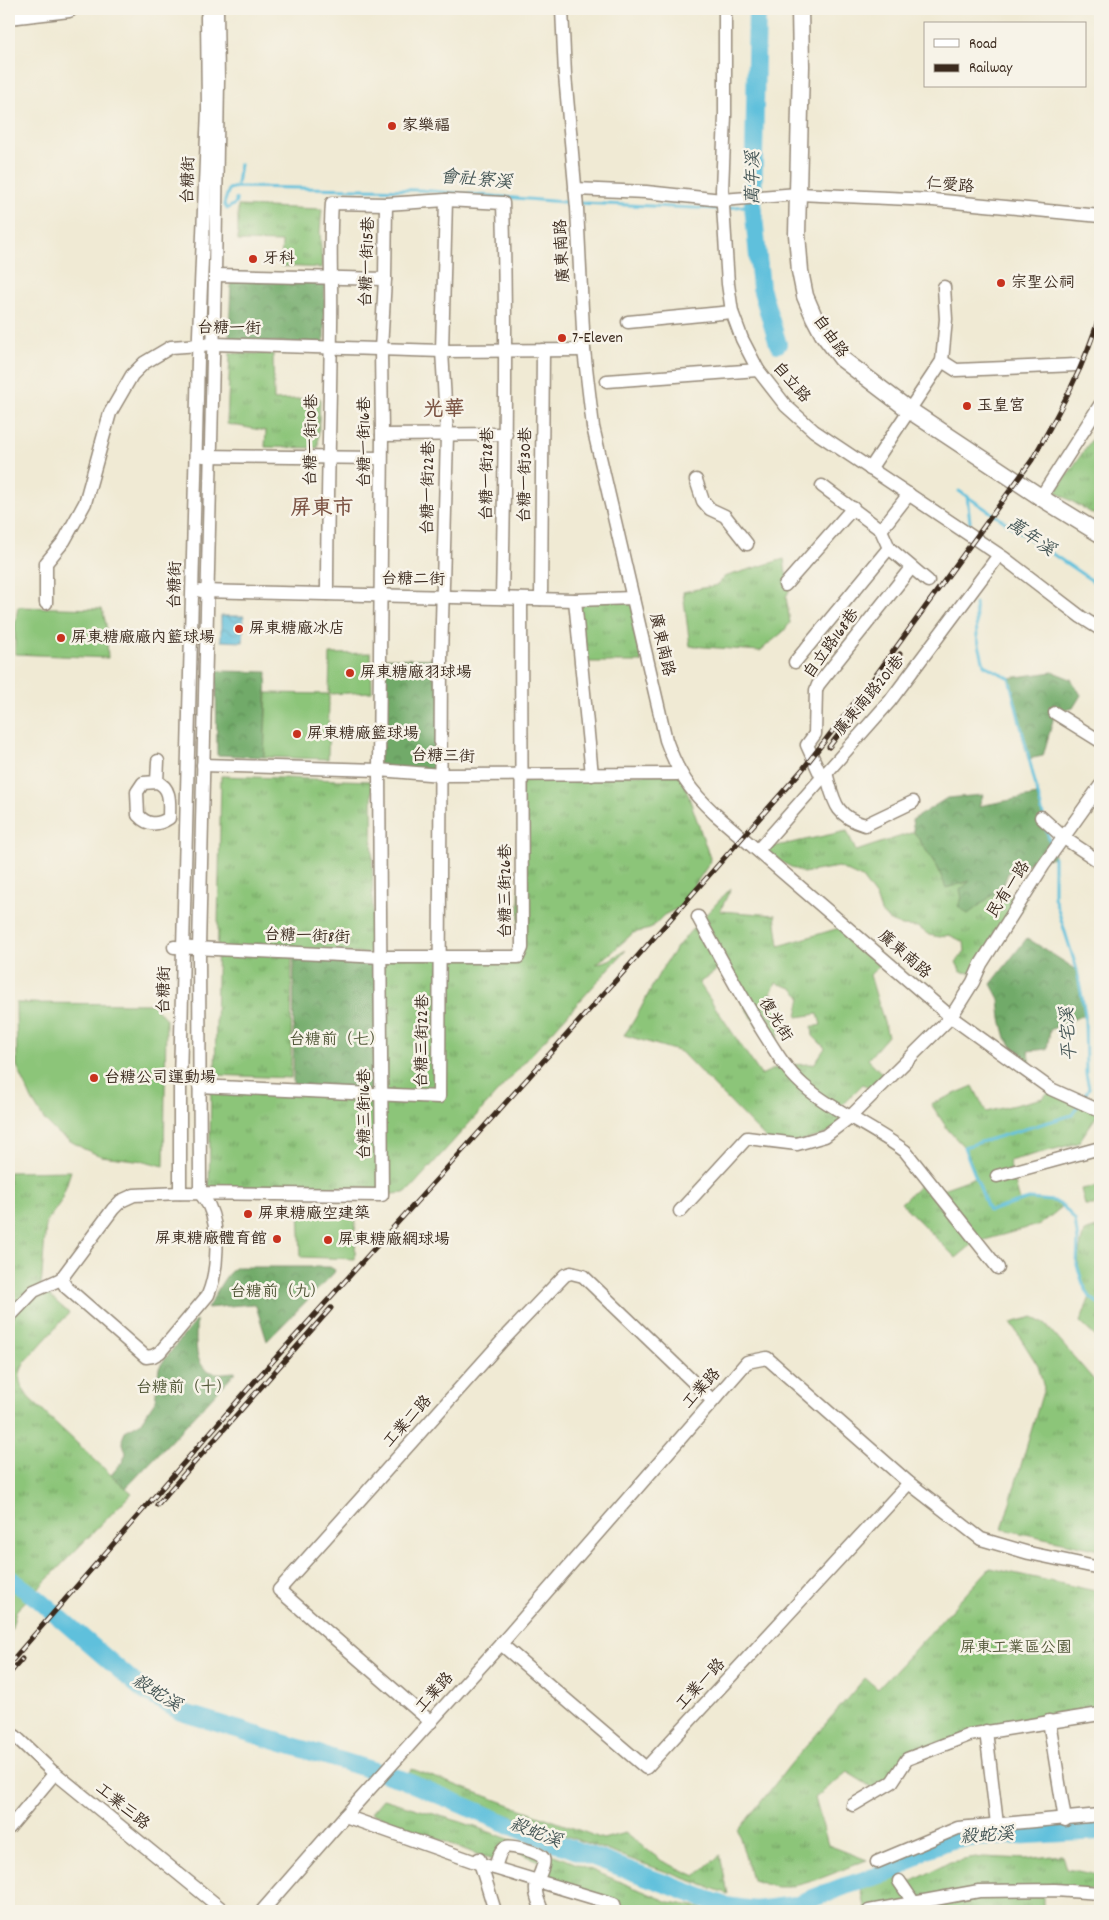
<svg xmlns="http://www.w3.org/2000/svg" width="1109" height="1920" viewBox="0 0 1109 1920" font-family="Dekko,'LXGW WenKai TC',sans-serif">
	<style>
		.grass { fill: url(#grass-tufts); stroke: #64784c; fill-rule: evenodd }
		.forest { fill: url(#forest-crowns); stroke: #566a44 }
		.garden { fill: #8cc579; stroke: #64784c }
		.water { fill: url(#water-waves); stroke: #4c757d }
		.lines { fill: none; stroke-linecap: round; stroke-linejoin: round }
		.stream { stroke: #5ec0dc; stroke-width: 3 }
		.river { stroke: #5ec0dc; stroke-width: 18 }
		.minor-casing { stroke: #968a79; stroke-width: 15 }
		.major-casing { stroke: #968a79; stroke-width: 19 }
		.minor { stroke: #fff; stroke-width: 12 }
		.major { stroke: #fff; stroke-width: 16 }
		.rail-casing { stroke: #3b2a1e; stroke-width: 5 }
		.rail { stroke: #f7f3e8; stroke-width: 3; stroke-dasharray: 9; stroke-linecap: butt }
		.poi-dot { fill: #c8321e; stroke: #f7f3e8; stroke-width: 2 }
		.labels { text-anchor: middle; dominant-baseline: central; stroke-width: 5; stroke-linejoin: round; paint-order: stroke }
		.poi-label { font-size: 16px; fill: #3b2a1e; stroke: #f7f3e8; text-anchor: start }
		.street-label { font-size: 16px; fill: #3b2a1e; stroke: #f7f3e8 }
		.park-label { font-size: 16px; fill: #535839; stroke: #f7f3e8 }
		.water-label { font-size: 18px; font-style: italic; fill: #465757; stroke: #f7f3e8 }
		.district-label { font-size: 21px; font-weight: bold; fill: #7d5646; stroke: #f7f3e8 }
	</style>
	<defs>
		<pattern id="grass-tufts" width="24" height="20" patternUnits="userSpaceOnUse" patternTransform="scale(1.25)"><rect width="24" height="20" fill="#8cc579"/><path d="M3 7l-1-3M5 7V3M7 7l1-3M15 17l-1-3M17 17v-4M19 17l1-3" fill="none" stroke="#74a063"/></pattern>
		<pattern id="forest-crowns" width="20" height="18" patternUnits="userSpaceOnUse" patternTransform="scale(1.25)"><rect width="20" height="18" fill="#71aa69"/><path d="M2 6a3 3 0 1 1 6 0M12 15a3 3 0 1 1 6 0" fill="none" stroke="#5e8b56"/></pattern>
		<pattern id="water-waves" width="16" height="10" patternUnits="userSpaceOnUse" patternTransform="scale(1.25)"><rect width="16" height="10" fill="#5ec0dc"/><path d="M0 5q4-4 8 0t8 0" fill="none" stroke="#4f9cb2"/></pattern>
	</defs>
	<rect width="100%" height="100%" fill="#f7f3e8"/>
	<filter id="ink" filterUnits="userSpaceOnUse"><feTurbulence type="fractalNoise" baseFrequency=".02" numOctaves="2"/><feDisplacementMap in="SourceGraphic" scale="10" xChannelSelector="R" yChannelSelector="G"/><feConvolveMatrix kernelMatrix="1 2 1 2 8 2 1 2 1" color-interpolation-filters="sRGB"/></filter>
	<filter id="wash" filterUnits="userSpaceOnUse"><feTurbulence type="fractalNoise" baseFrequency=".0096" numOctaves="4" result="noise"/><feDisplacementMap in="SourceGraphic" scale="20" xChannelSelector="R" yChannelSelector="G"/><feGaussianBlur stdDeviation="1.12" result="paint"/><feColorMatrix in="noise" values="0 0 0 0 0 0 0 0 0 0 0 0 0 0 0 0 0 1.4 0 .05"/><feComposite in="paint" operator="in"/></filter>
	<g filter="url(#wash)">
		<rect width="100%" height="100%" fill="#f0ead4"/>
		<!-- grass -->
		<g class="grass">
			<polygon points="238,206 322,209 320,231 322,268 281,266 282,242 238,241"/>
			<polygon points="230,353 273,354 274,400 320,398 318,448 265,447 266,431 227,424"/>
			<polygon points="1100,427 1100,518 1056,492"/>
			<polygon points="784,559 786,574 796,577 786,597 790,623 783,632 760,651 690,646 683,592 718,585 724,577"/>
			<polygon points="633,598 642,662 588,662 575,600"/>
			<polygon points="681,774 711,861 680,907 664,915 650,929 633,933 610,954 595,964 609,960 626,950 410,1189 404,1193 382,1195 374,1189 366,1187 209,1187 211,1086 381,1094 381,957 518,957 522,776"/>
			<polygon points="221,776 372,781 373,954 292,950 291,1078 215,1075"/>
			<polygon points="847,831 856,851 914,832 938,868 946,887 971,881 967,914 1003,887 1024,906 971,973 961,972 956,962 965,952 964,942 949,935 940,937 929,935 918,927 902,926 888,920 881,912 876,897 862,878 838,867 803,873 758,850"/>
			<path d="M731,888L720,911L775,915L779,946L846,926L885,960L870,975L888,1036L868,1059L888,1080L875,1094L863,1084L834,1113L847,1121L821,1136L774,1147L681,1052L624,1035C641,1013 650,987 665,964C683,936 708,913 731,888ZM720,968L771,1048L778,1037L785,1004L771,993L776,983L792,988L801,997L797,1017L818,1014L821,1025L812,1027L813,1036L825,1048L814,1064L782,1065L761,1075L699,983Z"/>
			<path d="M973,1086L986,1112L1043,1098L1051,1089L1100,1111L1078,1143L1009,1161L1020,1201C1034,1197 1050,1199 1063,1206L1041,1224L974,1243L956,1258L901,1203L925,1181L934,1192L976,1177L964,1147L949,1131L931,1104Z"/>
			<path d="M71,1171L61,1201L46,1223L41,1288L69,1313L25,1362C16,1379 19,1383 29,1398L111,1475L132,1493L16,1611L11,1631L9,1630V1172Z"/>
			<polygon points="1100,1186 1100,1205 1085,1205 1081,1189"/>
			<path d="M1100,1227V1341L1080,1322L1090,1297C1075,1270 1076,1261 1084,1232Z"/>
			<polygon points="1033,1317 1046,1325 1100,1387 1100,1550 1002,1529 1044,1388 1038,1366 1011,1323"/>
			<path d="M990,1568L1100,1592V1707L1043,1715L985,1728L913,1751L891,1779L873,1788L847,1772L815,1798L828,1845L867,1860C841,1869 806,1888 778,1887C772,1887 759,1882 752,1880L738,1831L790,1765L865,1678L878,1689Z"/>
			<polygon points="412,1769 603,1839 625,1833 662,1861 696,1876 720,1855 728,1894 405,1778"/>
			<polygon points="383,1799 461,1822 565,1859 669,1902 700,1907 706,1911 623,1911 620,1904 613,1899 539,1875 543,1863 507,1847 497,1862 371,1813"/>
			<polygon points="1062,1855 1066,1869 1100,1875 1100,1890 1043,1889 1043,1911 921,1911 920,1903 866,1911 859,1880 888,1867 896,1870 907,1884 950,1862 983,1857 1025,1859"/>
		</g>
		<!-- forest -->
		<g class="forest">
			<polygon points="231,280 325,283 324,343 229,341"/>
			<polygon points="380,658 441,659 441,775 379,770"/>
			<polygon points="216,671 267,672 264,757 217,755"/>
			<polygon points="1053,672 1071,679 1081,695 1073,708 1055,713 1043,756 1028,759 1009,678"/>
			<polygon points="983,795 979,806 1037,795 1054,857 1035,861 1008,873 1003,887 968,914 958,906 962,898 960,890 970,881 946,888 938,868 914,832 912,820 947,798"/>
			<polygon points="1027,938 1077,970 1085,1014 1050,1030 1047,1049 1028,1051 1032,1074 1006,1038 1001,1019 999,999 991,984"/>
			<polygon points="294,952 381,957 381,1094 293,1090"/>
			<path d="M238,1267H330L335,1270L334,1273L267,1341L256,1306L252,1304L207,1308C216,1296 224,1272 238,1267Z"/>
			<path d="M196,1320C197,1338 191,1370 216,1373C222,1374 229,1372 236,1372L126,1488L111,1475L123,1461L126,1453L122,1440L125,1431L140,1423L155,1401L159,1368L164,1360Z"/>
		</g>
		<!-- garden -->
		<g class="garden">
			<polygon points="18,607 102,609 106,624 108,658 15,654 15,625"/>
			<polygon points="371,653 372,692 329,694 328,759 264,757 267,693 329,694 330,654"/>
			<polygon points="16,1003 152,1004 166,1019 164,1166 144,1161 101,1156 84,1149 57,1133 45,1121 32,1100 17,1066"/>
			<polygon points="299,1209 356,1211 355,1259 301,1257"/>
		</g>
		<!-- water -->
		<polygon class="water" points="221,616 244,616 243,642 221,641"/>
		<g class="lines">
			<!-- stream -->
			<g class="stream">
				<polyline points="237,184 240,164"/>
				<polyline points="236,199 236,203 227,209 224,204 229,189 237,187 420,190 575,203"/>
				<polyline points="581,203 719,209"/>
				<polyline points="726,208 753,205"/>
				<polyline points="959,491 1100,586"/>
				<polyline points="967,496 970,522"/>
				<polyline points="975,603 977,636 984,665 1009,678 1043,815"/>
				<polyline points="1046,828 1052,849"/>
				<polyline points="1054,857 1054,897 1077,970 1085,1014 1086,1074 1089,1088 1083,1099"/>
				<polyline points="1079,1104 1072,1115 964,1147 989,1211 1029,1199 1054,1201 1063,1206 1075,1220 1078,1241 1077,1265 1083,1284 1090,1297 1100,1305"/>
			</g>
			<!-- river -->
			<g class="river">
				<polyline points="757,9 753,205 761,288 778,344"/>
				<polyline points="9,1578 38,1599 144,1691 181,1712 401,1779 524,1831 725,1906 756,1910 795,1905 845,1886 896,1870 924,1850 954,1839 1100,1831"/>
			</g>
		</g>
	</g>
	<g filter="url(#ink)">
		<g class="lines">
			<!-- minor casing -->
			<g class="minor-casing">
				<g id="minor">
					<path d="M562,9L565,75L577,208L584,350L593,427L666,740C678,773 689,790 715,814L951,1017L1051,1089L1100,1111"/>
					<polyline points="725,9 725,116 722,190 728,284 732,312 742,339 758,370 786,406 814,431 1004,558 1081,617 1100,629"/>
					<polyline points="575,189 646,192 722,200 798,194 933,200 1100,216"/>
					<polyline points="215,275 385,279"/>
					<polyline points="628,322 732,312"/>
					<polyline points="942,361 956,370 1076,365"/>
					<polyline points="607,381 758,370"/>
					<polyline points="382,435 506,434"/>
					<polyline points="203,456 381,458"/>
					<polyline points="870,469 942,361 946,319 944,287"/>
					<polyline points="696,480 703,501 710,509 725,516 747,544"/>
					<polyline points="822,486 881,530 889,548 928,581"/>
					<polyline points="1041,497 1100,405"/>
					<polyline points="881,530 909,494"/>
					<polyline points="785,585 853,508"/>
					<polyline points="201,591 575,600 633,598"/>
					<path d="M327,594C327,504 330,414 331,325C332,284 329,244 332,203L386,204L446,200L503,203C507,334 505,466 502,598"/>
					<polyline points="541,599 543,350"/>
					<polyline points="575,600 592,775"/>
					<polyline points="46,603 46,563 64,541 85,503 110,413 132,375 144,363 171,347 214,344 442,351 584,350"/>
					<polyline points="795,662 889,548"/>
					<polyline points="1055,713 1100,741"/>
					<polyline points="203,765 379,770 441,775 681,774"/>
					<path d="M826,773C834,800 834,816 865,825L913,802"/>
					<polyline points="822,778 807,745 815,734 816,690 818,685 911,568"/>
					<path d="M157,782C172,788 169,804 169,818C157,826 147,825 138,815L137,792L143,783L157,782L158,761"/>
					<polyline points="1041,817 1064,838 1100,862"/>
					<polyline points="758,850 890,701 999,555"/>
					<path d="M698,917C719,955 739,993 762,1030C774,1049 785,1069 803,1085C833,1111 873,1127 905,1151L998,1268"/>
					<polyline points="174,947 381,957 518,957 522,948 521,599"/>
					<polyline points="199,1086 439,1097 441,659 447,435 442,351 446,200"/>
					<polyline points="997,1176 1100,1148"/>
					<polyline points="180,1193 180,1084 183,948 198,360 208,109 207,17 210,9"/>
					<path d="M200,1193C203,1197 207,1202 209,1206C220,1230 218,1271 208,1295L160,1352L153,1356L146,1357L66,1287L61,1279L113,1209L121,1201L134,1195L180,1193L382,1195L379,770L382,435L381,349L385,279L386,204"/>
					<polyline points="200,1193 199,948 215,275 218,80 217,9"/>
					<polyline points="680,1211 747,1138 797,1144 825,1136 850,1117 951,1017 973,982 981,964 1043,866 1100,786"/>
					<polyline points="9,1317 34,1291 61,1279"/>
					<polyline points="501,1644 646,1768 909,1483"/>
					<polyline points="1049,1721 1065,1820"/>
					<polyline points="431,1722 279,1590 503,1340 565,1275 571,1273 583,1276 712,1400"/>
					<polyline points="986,1731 997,1824"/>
					<polyline points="15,1736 55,1774"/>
					<polyline points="853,1805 892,1782 907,1759 969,1735 1100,1714"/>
					<polyline points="345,1816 481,1864 614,1904 616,1911"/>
					<polyline points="9,1828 55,1773 224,1911"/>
					<polyline points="479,1859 495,1911"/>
					<polyline points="877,1862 958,1828 1100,1815"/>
					<path d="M495,1868C497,1862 499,1850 506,1847C511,1845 540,1852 543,1858C546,1866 536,1879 536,1888C535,1896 540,1904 542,1911"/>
					<polyline points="899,1881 914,1903 915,1909"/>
					<polyline points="262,1911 345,1816 501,1644 747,1362 767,1358 909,1483 981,1539 1029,1553 1100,1568"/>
					<polyline points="869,1911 979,1891 1055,1890 1100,1893"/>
				</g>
			</g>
			<!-- major casing -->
			<g class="major-casing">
				<g id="major">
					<polyline points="800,9 801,66 797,234 800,271 805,296 814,317 823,334 842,359 909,410 1048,502 1100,534"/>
					<polyline points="9,16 69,9"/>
				</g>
			</g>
			<!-- minor -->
			<use href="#minor" class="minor"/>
			<!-- major -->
			<use href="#major" class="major"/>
			<!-- rail casing -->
			<g class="rail-casing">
				<g id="rail">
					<polyline points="829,747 900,654"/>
					<polyline points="157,1505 331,1308"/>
					<path d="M9,1664L255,1381L636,958L802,770L876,675L1032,460C1058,414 1085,366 1100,314"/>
					<polyline points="9,1674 22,1659"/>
				</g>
			</g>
			<!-- rail -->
			<use href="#rail" class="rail"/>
		</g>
	</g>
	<!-- markers -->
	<g class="poi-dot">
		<circle cx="392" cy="126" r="5"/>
		<circle cx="253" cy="259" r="5"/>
		<circle cx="1001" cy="283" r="5"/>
		<circle cx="562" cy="338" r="5"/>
		<circle cx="967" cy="406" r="5"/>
		<circle cx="239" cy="629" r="5"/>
		<circle cx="61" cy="638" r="5"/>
		<circle cx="350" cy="673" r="5"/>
		<circle cx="297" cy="734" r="5"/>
		<circle cx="94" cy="1078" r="5"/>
		<circle cx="248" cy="1214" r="5"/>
		<circle cx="277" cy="1239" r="5"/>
		<circle cx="328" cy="1240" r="5"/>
	</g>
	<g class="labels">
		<!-- poi labels -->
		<g class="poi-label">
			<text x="402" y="126">家樂福</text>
			<text x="263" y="259">牙科</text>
			<text x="1011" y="283">宗聖公祠</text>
			<text x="572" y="338">7-Eleven</text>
			<text x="977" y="406">玉皇宮</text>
			<text x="249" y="629">屏東糖廠冰店</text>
			<text x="71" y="638">屏東糖廠廠内籃球場</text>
			<text x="360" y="673">屏東糖廠羽球場</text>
			<text x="307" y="734">屏東糖廠籃球場</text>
			<text x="104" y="1078">台糖公司運動場</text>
			<text x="258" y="1214">屏東糖廠空建築</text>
			<text x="267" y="1239" text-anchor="end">屏東糖廠體育館</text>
			<text x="338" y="1240">屏東糖廠網球場</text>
		</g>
		<!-- street labels -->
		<g class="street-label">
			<text transform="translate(189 180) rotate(-88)">台糖街</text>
			<text transform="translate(950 186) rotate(5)">仁愛路</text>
			<text transform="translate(563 251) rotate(-93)">廣東南路</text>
			<text transform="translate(368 262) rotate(-88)">台糖一街15巷</text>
			<text transform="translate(229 329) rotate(1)">台糖一街</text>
			<text transform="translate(830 337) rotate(55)">自由路</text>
			<text transform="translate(791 383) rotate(49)">自立路</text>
			<text transform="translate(312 440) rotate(-89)">台糖一街10巷</text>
			<text transform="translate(365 442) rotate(-90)">台糖一街16巷</text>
			<text transform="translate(488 474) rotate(-89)">台糖一街28巷</text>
			<text transform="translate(526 475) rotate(-89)">台糖一街30巷</text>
			<text transform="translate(429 488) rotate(-89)">台糖一街22巷</text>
			<text transform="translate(413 580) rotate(1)">台糖二街</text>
			<text transform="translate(176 585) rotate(-89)">台糖街</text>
			<text transform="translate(832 644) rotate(-54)">自立路168巷</text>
			<text transform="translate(661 645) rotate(77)">廣東南路</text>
			<text transform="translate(870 696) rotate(-50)">廣東南路201巷</text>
			<text transform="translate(443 757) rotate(2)">台糖三街</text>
			<text transform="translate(1009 890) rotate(-57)">民有一路</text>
			<text transform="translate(506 891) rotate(-90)">台糖三街26巷</text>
			<text transform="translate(307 937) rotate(2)">台糖一街8街</text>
			<text transform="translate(904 955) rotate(41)">廣東南路</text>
			<text transform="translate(165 990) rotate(-89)">台糖街</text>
			<text transform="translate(775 1020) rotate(58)">復光街</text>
			<text transform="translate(423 1041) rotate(-89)">台糖三街22巷</text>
			<text transform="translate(365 1114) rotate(-90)">台糖三街16巷</text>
			<text transform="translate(702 1389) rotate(-48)">工業路</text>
			<text transform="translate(408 1422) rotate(-48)">工業二路</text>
			<text transform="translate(701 1685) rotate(-47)">工業一路</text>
			<text transform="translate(435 1693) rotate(-48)">工業路</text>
			<text transform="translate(122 1807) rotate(39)">工業三路</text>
		</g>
		<!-- park labels -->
		<g class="park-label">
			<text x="337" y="1040">台糖前（七）</text>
			<text x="278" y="1292">台糖前（九）</text>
			<text x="184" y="1388">台糖前（十）</text>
			<text x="1016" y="1648">屏東工業區公園</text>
		</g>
		<!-- water labels -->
		<g class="water-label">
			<text transform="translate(754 178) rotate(-90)">萬年溪</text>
			<text transform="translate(476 181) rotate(5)">會社寮溪</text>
			<text transform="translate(1030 538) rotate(34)">萬年溪</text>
			<text transform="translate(1070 1034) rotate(-93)">平宅溪</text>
			<text transform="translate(156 1694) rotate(32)">殺蛇溪</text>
			<text transform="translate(535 1834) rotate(21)">殺蛇溪</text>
			<text transform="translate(987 1837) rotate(-4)">殺蛇溪</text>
		</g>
		<!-- district labels -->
		<g class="district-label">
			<text x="444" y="411">光華</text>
			<text x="322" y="510">屏東市</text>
		</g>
	</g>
	<!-- margin -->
	<rect width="1109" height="1920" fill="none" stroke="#f7f3e8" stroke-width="30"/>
	<!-- legend -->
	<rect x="924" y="22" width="162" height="65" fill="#f7f3e8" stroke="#aca397"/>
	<rect x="934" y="39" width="25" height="8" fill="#ffffff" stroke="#aca397"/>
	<text x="969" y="48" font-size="15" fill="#3b2a1e">Road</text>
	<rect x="934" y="64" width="25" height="8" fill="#3b2a1e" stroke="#aca397"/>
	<text x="969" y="72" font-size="15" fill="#3b2a1e">Railway</text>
</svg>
